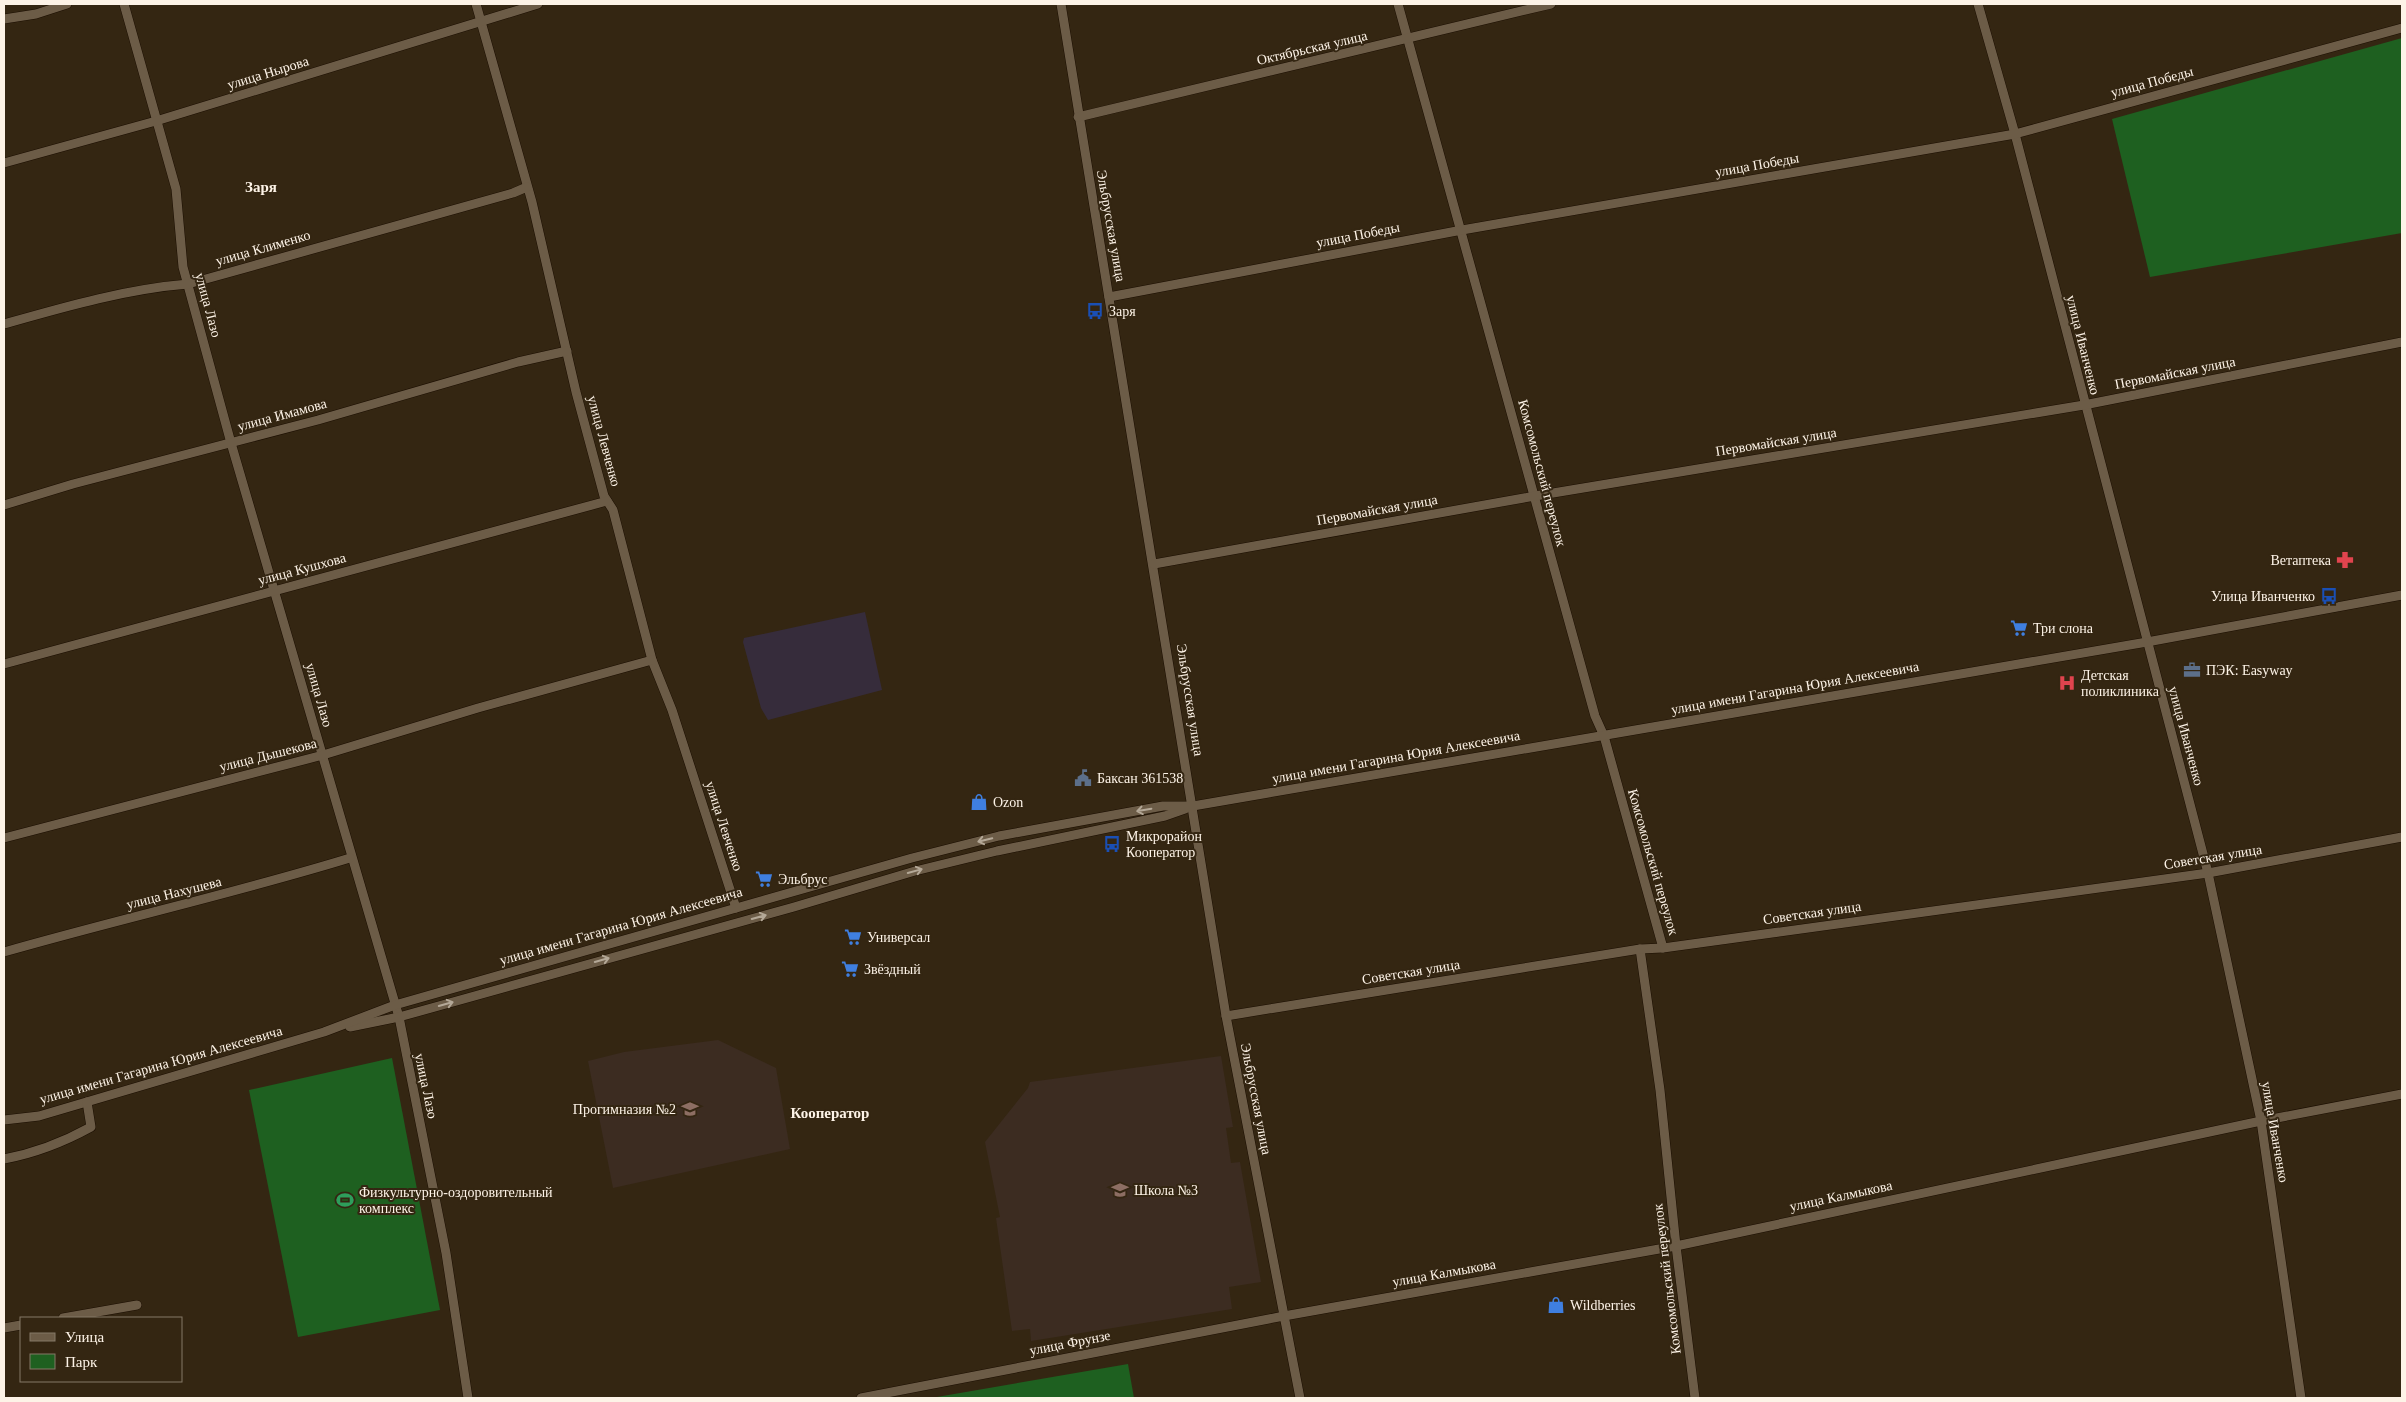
<svg xmlns="http://www.w3.org/2000/svg" width="2406" height="1402" viewBox="0 0 2406 1402" font-family="'Times New Roman',serif">
	<style>
		.industrial { fill: #362c3b }
		.education { fill: #3c2c21 }
		.green { fill: #1e6020 }
		.lines { fill: none; stroke-linecap: round; stroke-linejoin: round }
		.minor-casing { stroke: #1b0e00; stroke-width: 10 }
		.minor { stroke: #6c5c47; stroke-width: 9 }
		.oneway { stroke: #b4a897 }
		.labels { text-anchor: middle; dominant-baseline: central; stroke-width: 4; stroke-linejoin: round; paint-order: stroke }
		.street-label { font-size: 14px; fill: #fdf3e7; stroke: #342612 }
		.poi-label { font-size: 14px; fill: #fdf3e7; stroke: #342612; text-anchor: start }
		.neighbourhood-label { font-size: 15px; font-weight: bold; fill: #fdf3e7; stroke: #342612 }
	</style>
	<rect width="100%" height="100%" fill="#342612"/>
	<!-- industrial -->
	<polygon class="industrial" points="865,612 882,690 768,720 761,708 743,642 744,638"/>
	<!-- education -->
	<g class="education">
		<polygon points="718,1040 776,1068 790,1149 613,1188 588,1061 624,1052"/>
		<polygon points="1221,1056 1233,1127 1226,1128 1231,1163 1240,1162 1261,1282 1229,1287 1232,1309 1031,1341 1030,1329 1012,1331 996,1218 1000,1217 985,1142 1028,1088 1030,1082"/>
	</g>
	<!-- green -->
	<g class="green">
		<polygon points="2402,38 2402,233 2150,277 2112,119"/>
		<polygon points="392,1058 440,1310 298,1337 249,1090"/>
		<polygon points="1128,1364 1134,1398 931,1398"/>
	</g>
	<g class="lines">
		<!-- minor casing -->
		<g class="minor-casing">
			<g id="minor">
				<polyline points="124,4 176,189 183,267 231,443 399,1017 446,1253 468,1398"/>
				<polyline points="476,4 532,202 576,392 604,496 613,510 652,660 672,710 736,908"/>
				<polyline points="1061,4 1226,1016 1300,1398"/>
				<polyline points="1398,4 1595,716 1604,736 1663,948"/>
				<polyline points="1978,4 2015,134 2208,873 2261,1121 2301,1398"/>
				<polyline points="4,19 36,14 67,4"/>
				<polyline points="1078,117 1551,4"/>
				<polyline points="4,163 156,121 538,4"/>
				<polyline points="1109,297 1462,230 2015,134 2402,28"/>
				<path d="M4,324C64,307 126,289 188,284L513,193L527,187"/>
				<polyline points="4,505 73,484 318,420 518,362 567,351"/>
				<polyline points="1154,564 1535,496 2084,405 2402,342"/>
				<polyline points="4,664 607,501"/>
				<polyline points="4,838 323,755 478,708 652,660"/>
				<polyline points="1640,949 1660,1090 1676,1246 1695,1398"/>
				<path d="M4,952C119,919 236,893 350,858"/>
				<polyline points="1226,1016 1640,949 1663,948 2208,873 2402,837"/>
				<polyline points="350,1027 399,1017 794,907 915,871 997,851 1165,816 1185,809"/>
				<polyline points="4,1120 39,1116 324,1032 395,1005 912,858 999,836 1163,806 1193,806 2147,642 2402,595"/>
				<path d="M4,1159C36,1153 62,1143 91,1127L87,1102"/>
				<polyline points="63,1318 137,1305"/>
				<polyline points="4,1328 21,1325"/>
				<polyline points="861,1398 1284,1316 1676,1246 2261,1121 2402,1094"/>
			</g>
		</g>
		<!-- minor -->
		<use href="#minor" class="minor"/>
	</g>
	<!-- one-way arrows -->
	<defs><path id="oneway-shaft" d="M-6 0H5M1.5-3L5.5 0L1.5 3" fill="none" stroke-width="1.6" stroke-linecap="round" stroke-linejoin="round" transform="scale(1.25)"/></defs>
	<g class="oneway">
		<use href="#oneway-shaft" transform="translate(1144 810) rotate(170)"/>
		<use href="#oneway-shaft" transform="translate(985 840) rotate(166)"/>
		<use href="#oneway-shaft" transform="translate(915 871) rotate(-15)"/>
		<use href="#oneway-shaft" transform="translate(759 917) rotate(-15)"/>
		<use href="#oneway-shaft" transform="translate(602 960) rotate(-16)"/>
		<use href="#oneway-shaft" transform="translate(446 1004) rotate(-16)"/>
	</g>
	<!-- icons -->
	<defs>
		<g id="bus-bare" transform="scale(1.35)"><path d="M-5-6H5V4H4V6H2V4H-2V6H-4V4H-5ZM-3.5-4V0h7V-4ZM-3.5 1.2v1.5H-2V1.2ZM2 1.2v1.5H3.5V1.2Z" fill="#1a4fb4" stroke="#342612" stroke-width="2.5" paint-order="stroke"/></g>
		<g id="pharmacy-bare" transform="scale(1.35)"><path d="M-2-6h4v4h4v4h-4v4h-4v-4h-4v-4h4Z" fill="#e0444e" stroke="#342612" stroke-width="2.5" paint-order="stroke"/></g>
		<g id="supermarket-bare" transform="scale(1.35)"><path d="M-6-5.5h2.5l.6 2H6L4.5 2H-2.5L-4.4-4H-6ZM-1.5 3.2a1.3 1.3 0 1 0 .1 0ZM3 3.2a1.3 1.3 0 1 0 .1 0Z" fill="#3f7fe0" stroke="#342612" stroke-width="2.5" paint-order="stroke"/></g>
		<g id="office-bare" transform="scale(1.35)"><path d="M-6-3h4V-5.5h4V-3h4V5H-6ZM-1-4.5V-3h2v-1.5ZM-6 0V1H6V0Z" fill="#5c6f8a" stroke="#342612" stroke-width="2.5" paint-order="stroke"/></g>
		<g id="hospital-bare" transform="scale(1.35)"><path d="M-5-5h3v3.5h4V-5h3V5h-3V1.5h-4V5h-3Z" fill="#e0444e" stroke="#342612" stroke-width="2.5" paint-order="stroke"/></g>
		<g id="civic-bare" transform="scale(1.35)"><path d="M-.6-6.5H3V-4.5H.6V-3L4-1V1h2V6H-6V1h2V-1L-.6-3ZM-1.2 2.5V6h2.4V2.5Z" fill="#5c6f8a" stroke="#342612" stroke-width="2.5" paint-order="stroke"/></g>
		<g id="shop-bare" transform="scale(1.35)"><path d="M-5-2.5h2.3a2.7 3.5 0 0 1 5.4 0H5L5.5 6h-11ZM-1.5-2.5h3a1.5 2.3 0 0 0-3 0Z" fill="#3f7fe0" stroke="#342612" stroke-width="2.5" paint-order="stroke"/></g>
		<g id="school-bare" transform="scale(1.35)"><path d="M0-5L7-2L0 1L-7-2ZM-4 1L0 2.5L4 1V4Q0 6-4 4Z" fill="#8d6e63" stroke="#342612" stroke-width="2.5" paint-order="stroke"/></g>
		<g id="stadium-bare" transform="scale(1.35)"><path d="M0-5a6.5 5 0 1 0 0 10a6.5 5 0 1 0 0-10ZM-3.5-1.8h7v3.6h-7Z" fill="#2e9e5b" stroke="#342612" stroke-width="2.5" paint-order="stroke"/></g>
	</defs>
	<g fill-rule="evenodd">
		<use href="#bus-bare" x="1095" y="311"/>
		<use href="#pharmacy-bare" x="2345" y="560"/>
		<use href="#bus-bare" x="2329" y="596"/>
		<use href="#supermarket-bare" x="2019" y="628"/>
		<use href="#office-bare" x="2192" y="670"/>
		<use href="#hospital-bare" x="2067" y="683"/>
		<use href="#civic-bare" x="1083" y="778"/>
		<use href="#shop-bare" x="979" y="802"/>
		<use href="#bus-bare" x="1112" y="844"/>
		<use href="#supermarket-bare" x="764" y="879"/>
		<use href="#supermarket-bare" x="853" y="937"/>
		<use href="#supermarket-bare" x="850" y="969"/>
		<use href="#school-bare" x="690" y="1109"/>
		<use href="#school-bare" x="1120" y="1190"/>
		<use href="#stadium-bare" x="345" y="1200"/>
		<use href="#shop-bare" x="1556" y="1305"/>
	</g>
	<g class="labels">
		<!-- street labels -->
		<g class="street-label">
			<text transform="translate(1312 48) rotate(-13)">Октябрьская улица</text>
			<text transform="translate(268 73) rotate(-17)">улица Нырова</text>
			<text transform="translate(2152 82) rotate(-15)">улица Победы</text>
			<text transform="translate(1757 165) rotate(-10)">улица Победы</text>
			<text transform="translate(1111 226) rotate(80)">Эльбрусская улица</text>
			<text transform="translate(1358 235) rotate(-11)">улица Победы</text>
			<text transform="translate(263 248) rotate(-16)">улица Клименко</text>
			<text transform="translate(208 305) rotate(75)">улица Лазо</text>
			<text transform="translate(2083 345) rotate(76)">улица Иванченко</text>
			<text transform="translate(2175 373) rotate(-11)">Первомайская улица</text>
			<text transform="translate(282 415) rotate(-15)">улица Имамова</text>
			<text transform="translate(604 441) rotate(75)">улица Левченко</text>
			<text transform="translate(1776 442) rotate(-9)">Первомайская улица</text>
			<text transform="translate(1542 473) rotate(75)">Комсомольский переулок</text>
			<text transform="translate(1377 510) rotate(-10)">Первомайская улица</text>
			<text transform="translate(302 569) rotate(-15)">улица Кушхова</text>
			<text transform="translate(1795 688) rotate(-10)">улица имени Гагарина Юрия Алексеевича</text>
			<text transform="translate(319 695) rotate(74)">улица Лазо</text>
			<text transform="translate(1190 700) rotate(81)">Эльбрусская улица</text>
			<text transform="translate(2186 736) rotate(75)">улица Иванченко</text>
			<text transform="translate(268 755) rotate(-14)">улица Дышекова</text>
			<text transform="translate(1396 757) rotate(-10)">улица имени Гагарина Юрия Алексеевича</text>
			<text transform="translate(724 826) rotate(72)">улица Левченко</text>
			<text transform="translate(2213 857) rotate(-9)">Советская улица</text>
			<text transform="translate(1653 862) rotate(74)">Комсомольский переулок</text>
			<text transform="translate(174 893) rotate(-14)">улица Нахушева</text>
			<text transform="translate(1812 913) rotate(-8)">Советская улица</text>
			<text transform="translate(621 926) rotate(-16)">улица имени Гагарина Юрия Алексеевича</text>
			<text transform="translate(1411 972) rotate(-9)">Советская улица</text>
			<text transform="translate(161 1065) rotate(-16)">улица имени Гагарина Юрия Алексеевича</text>
			<text transform="translate(426 1086) rotate(78)">улица Лазо</text>
			<text transform="translate(1256 1099) rotate(79)">Эльбрусская улица</text>
			<text transform="translate(2275 1132) rotate(80)">улица Иванченко</text>
			<text transform="translate(1841 1196) rotate(-12)">улица Калмыкова</text>
			<text transform="translate(1444 1273) rotate(-10)">улица Калмыкова</text>
			<text transform="translate(1667 1279) rotate(-97)">Комсомольский переулок</text>
			<text transform="translate(1070 1343) rotate(-11)">улица Фрунзе</text>
		</g>
		<!-- poi labels -->
		<g class="poi-label">
			<text x="1109" y="311">Заря</text>
			<text x="2331" y="560" text-anchor="end">Ветаптека</text>
			<text x="2315" y="596" text-anchor="end">Улица Иванченко</text>
			<text x="2033" y="628">Три слона</text>
			<text x="2206" y="670">ПЭК: Easyway</text>
			<text x="2081" y="675">Детская<tspan x="2081" dy="16">поликлиника</tspan></text>
			<text x="1097" y="778">Баксан 361538</text>
			<text x="993" y="802">Ozon</text>
			<text x="1126" y="836">Микрорайон<tspan x="1126" dy="16">Кооператор</tspan></text>
			<text x="778" y="879">Эльбрус</text>
			<text x="867" y="937">Универсал</text>
			<text x="864" y="969">Звёздный</text>
			<text x="676" y="1109" text-anchor="end">Прогимназия №2</text>
			<text x="1134" y="1190">Школа №3</text>
			<text x="359" y="1192">Физкультурно-оздоровительный<tspan x="359" dy="16">комплекс</tspan></text>
			<text x="1570" y="1305">Wildberries</text>
		</g>
		<!-- neighbourhood labels -->
		<g class="neighbourhood-label">
			<text x="261" y="187">Заря</text>
			<text x="830" y="1113">Кооператор</text>
		</g>
	</g>
	<!-- border -->
	<rect width="2406" height="1402" fill="none" stroke="#fdf3e7" stroke-width="10"/>
	<!-- legend -->
	<rect x="20" y="1317" width="162" height="65" fill="#342612" stroke="#847867"/>
	<rect x="30" y="1333" width="25" height="8" fill="#6c5c47" stroke="#847867"/>
	<text x="65" y="1342" font-size="15" fill="#fdf3e7">Улица</text>
	<rect x="30" y="1354" width="25" height="15" fill="#1e6020" stroke="#847867"/>
	<text x="65" y="1367" font-size="15" fill="#fdf3e7">Парк</text>
</svg>
